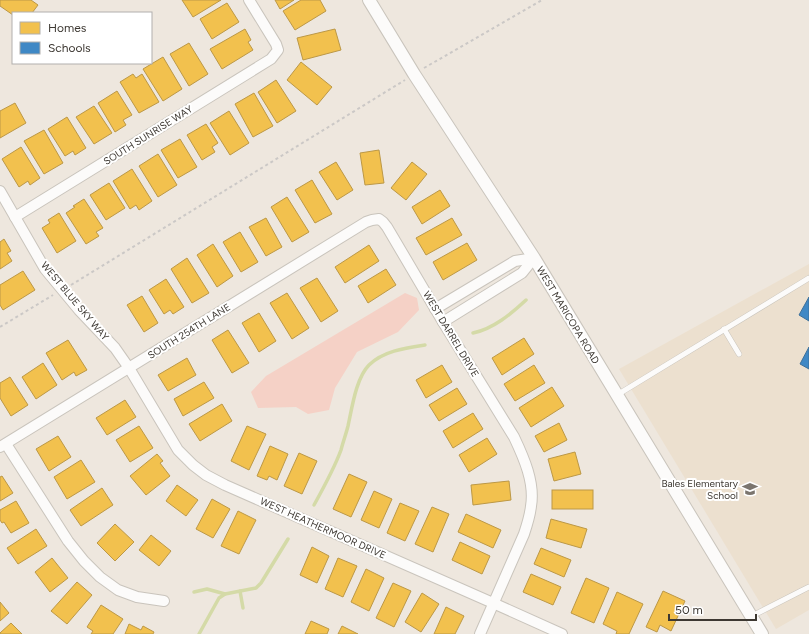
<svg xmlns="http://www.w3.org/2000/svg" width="809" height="634" viewBox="0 0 809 634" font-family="Figtree,sans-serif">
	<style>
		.built { fill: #ece0cf }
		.green { fill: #f5d1c6 }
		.homes { fill: #f2c14e; stroke: #bc9846 }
		.schools { fill: #3f88c5; stroke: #3e7099 }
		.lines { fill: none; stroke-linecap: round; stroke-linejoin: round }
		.stream { stroke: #d4daa7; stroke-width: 3.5 }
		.service-casing { stroke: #c9c4bc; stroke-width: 6 }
		.minor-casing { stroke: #c9c4bc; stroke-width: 12 }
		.tertiary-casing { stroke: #c9c4bc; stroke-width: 14 }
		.path { stroke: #cbc8c6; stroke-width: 2; stroke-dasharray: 3 3; stroke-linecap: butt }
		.service { stroke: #fcfbfa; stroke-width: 5 }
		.minor { stroke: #fcfbfa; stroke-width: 10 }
		.tertiary { stroke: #fcfbfa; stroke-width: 12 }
		.labels { text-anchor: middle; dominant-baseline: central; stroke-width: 4; stroke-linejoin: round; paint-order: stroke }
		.street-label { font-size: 10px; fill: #3d3832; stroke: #fff }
		.poi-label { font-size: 10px; fill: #3d3832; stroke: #fff; text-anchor: end }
	</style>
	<rect width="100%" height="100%" fill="#eee7de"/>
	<!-- built -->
	<polygon class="built" points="809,264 809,610 776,629 619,369"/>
	<!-- green -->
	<polygon class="green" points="405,293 417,298 419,310 398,332 357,352 335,388 329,410 308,414 296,407 258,408 251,392 266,376"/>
	<!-- homes -->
	<g class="homes">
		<polygon points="0,0 31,0 38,5 32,13 13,13 13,15 0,6"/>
		<polygon points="182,0 221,0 193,17"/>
		<polygon points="275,0 294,0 280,9"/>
		<polygon points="301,0 320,0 326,11 295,30 283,11"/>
		<polygon points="227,3 239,22 212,39 200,19"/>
		<polygon points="245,29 251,40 248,42 253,50 222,69 210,49"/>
		<polygon points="335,29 341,50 303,60 297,38"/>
		<polygon points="189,43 208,74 189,86 170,54"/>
		<polygon points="163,57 182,89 163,101 143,69"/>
		<polygon points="301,62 332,87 317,105 287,80"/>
		<polygon points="133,74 136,78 142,74 159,102 139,113 120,82"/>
		<polygon points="276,80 296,111 277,123 258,92"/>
		<polygon points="117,91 132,115 123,120 126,125 115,132 98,103"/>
		<polygon points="254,93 273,126 253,137 235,104"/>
		<polygon points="15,103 26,123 0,138 0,111"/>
		<polygon points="94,106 112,133 94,144 76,117"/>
		<polygon points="229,111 249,143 230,155 210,123"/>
		<polygon points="67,117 86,148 75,155 73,151 65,156 48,129"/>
		<polygon points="206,124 218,143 212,147 215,152 202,160 187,135"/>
		<polygon points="44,130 63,163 44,174 24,141"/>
		<polygon points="180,139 197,167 178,178 161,150"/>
		<polygon points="21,147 40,178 30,185 28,181 19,187 2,159"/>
		<polygon points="379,150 384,183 365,185 360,153"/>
		<polygon points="158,154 177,185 158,197 139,166"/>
		<polygon points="336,162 353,190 337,200 319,172"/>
		<polygon points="412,162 427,174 406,200 391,188"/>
		<polygon points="132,169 152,201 139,210 136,205 130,209 113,181"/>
		<polygon points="312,180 332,214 315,223 295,190"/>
		<polygon points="109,183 125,208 106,220 90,195"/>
		<polygon points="440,190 450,206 422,224 412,207"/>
		<polygon points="287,197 309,232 292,242 271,207"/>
		<polygon points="84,199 103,228 96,232 99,236 86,244 66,213 75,207 73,206"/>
		<polygon points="59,213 76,241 57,253 42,228 50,223 48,220"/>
		<polygon points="266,218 282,247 266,256 249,227"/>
		<polygon points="452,218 462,235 426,255 416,238"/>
		<polygon points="240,232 258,262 241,272 223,242"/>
		<polygon points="4,239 11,251 7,253 12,261 0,269 0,242"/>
		<polygon points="467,243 477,260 443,280 433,262"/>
		<polygon points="213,244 233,276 217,287 197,255"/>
		<polygon points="369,245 379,261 345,283 335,267"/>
		<polygon points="187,258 209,293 192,303 171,269"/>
		<polygon points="386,269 396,285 368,303 358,286"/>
		<polygon points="23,271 35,290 3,310 0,305 0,285"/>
		<polygon points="317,278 338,311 321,322 300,288"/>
		<polygon points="166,279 184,307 173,314 170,310 164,314 149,290"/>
		<polygon points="287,293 309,328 292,339 270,303"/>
		<polygon points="142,296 158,323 144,332 127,305"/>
		<polygon points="259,313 276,341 259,352 242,323"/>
		<polygon points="228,330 249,363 232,373 212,340"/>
		<polygon points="524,338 534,354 502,375 492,358"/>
		<polygon points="68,340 87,370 76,376 74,372 62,380 46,353"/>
		<polygon points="187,358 196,375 168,391 158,375"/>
		<polygon points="43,363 57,385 36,399 22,377"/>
		<polygon points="442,365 452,382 426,398 416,380"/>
		<polygon points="534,365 545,383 515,401 504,384"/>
		<polygon points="10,377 28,405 11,416 0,398 0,383"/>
		<polygon points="204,382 214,398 183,416 174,399"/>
		<polygon points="552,387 564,406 531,427 519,408"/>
		<polygon points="457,388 467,404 439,421 429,405"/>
		<polygon points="125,400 136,417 107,435 96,418"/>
		<polygon points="222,404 232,421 200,441 189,424"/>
		<polygon points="473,413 483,429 453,448 443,431"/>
		<polygon points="559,423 567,440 544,452 535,436"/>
		<polygon points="139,426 153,448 130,462 116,440"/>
		<polygon points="247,426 266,434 249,470 231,461"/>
		<polygon points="58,436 71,457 49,471 36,449"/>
		<polygon points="487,438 497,454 469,472 459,455"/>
		<polygon points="270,446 288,454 277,480 269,476 267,480 257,476"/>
		<polygon points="575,452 581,474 554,481 548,459"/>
		<polygon points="299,453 317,461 302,494 284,486"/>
		<polygon points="157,454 163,461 160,463 170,476 146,495 130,476"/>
		<polygon points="81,460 95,482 67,499 54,477"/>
		<polygon points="349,474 367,482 351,517 333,509"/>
		<polygon points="2,476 13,493 0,501 0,477"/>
		<polygon points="509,481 511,500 473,505 471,485"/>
		<polygon points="177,485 198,500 186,516 166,501"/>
		<polygon points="102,488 113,505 81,526 70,510"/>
		<rect x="552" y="490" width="41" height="19"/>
		<polygon points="374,491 392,499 379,528 361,520"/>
		<polygon points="212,499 230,509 213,538 196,529"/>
		<polygon points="16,501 29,523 11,533 4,522 2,523 0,520 0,510"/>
		<polygon points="400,503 419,511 405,541 387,533"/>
		<polygon points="432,507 449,514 433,552 415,544"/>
		<polygon points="238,511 256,520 239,554 221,546"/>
		<polygon points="466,514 501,530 493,548 458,532"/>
		<polygon points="551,519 587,529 581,548 546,538"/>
		<polygon points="115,524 134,542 115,561 97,543"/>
		<polygon points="36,529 47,546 18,564 7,548"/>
		<polygon points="151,535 171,551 159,566 139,550"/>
		<polygon points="460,542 490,556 482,574 452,560"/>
		<polygon points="312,547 329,556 317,583 300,575"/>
		<polygon points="541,548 571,560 564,577 534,564"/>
		<polygon points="52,558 68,578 50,592 35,572"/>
		<polygon points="338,558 357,566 343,597 325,589"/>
		<polygon points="366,569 384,578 369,611 351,602"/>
		<polygon points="531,574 561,587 553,605 523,592"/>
		<polygon points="586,578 609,588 594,623 571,613"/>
		<polygon points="77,582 92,595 67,624 51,611"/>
		<polygon points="393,583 411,591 394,627 376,618"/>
		<polygon points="663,591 685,601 671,631 660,625 657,632 646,627"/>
		<polygon points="617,592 643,604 629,634 616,634 617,631 603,624"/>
		<polygon points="422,593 439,604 421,632 405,622"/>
		<polygon points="0,602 9,613 0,621"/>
		<polygon points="101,605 123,619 113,634 91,634 93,631 87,627"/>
		<polygon points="446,607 464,616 455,634 434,634"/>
		<polygon points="311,621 329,629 327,634 305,634"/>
		<polygon points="11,623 22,634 0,634 0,633"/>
		<polygon points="129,624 141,630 143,626 154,632 153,634 125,634"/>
		<polygon points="342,626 358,634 338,634"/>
	</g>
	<!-- schools -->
	<g class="schools">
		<polygon points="809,297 809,321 799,315"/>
		<polygon points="809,347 809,369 800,364"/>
	</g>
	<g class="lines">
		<!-- stream -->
		<g class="stream">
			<path d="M473,333C493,329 511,314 526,300"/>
			<path d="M314,505C324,487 334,469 341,450C343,442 346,434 348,426C352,408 356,378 369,365C383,351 405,348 425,345"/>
			<polyline points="240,591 243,608"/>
			<polyline points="194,592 207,589 225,594"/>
			<polyline points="199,634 219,598 225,594 256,588 261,583 288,539"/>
		</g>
		<!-- service casing -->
		<g class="service-casing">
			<g id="service">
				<polyline points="724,329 739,354"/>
				<polyline points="617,395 809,278"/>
				<polyline points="752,616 801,591 809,587"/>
			</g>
		</g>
		<!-- minor casing -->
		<g class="minor-casing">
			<g id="minor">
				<polyline points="0,191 45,269 79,310 115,348 129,368 178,450 193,465 206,475 225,485 493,603 562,634"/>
				<polyline points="15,217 271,59 278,50 276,44 249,0"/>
				<polyline points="435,309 515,261 534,258"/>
				<polyline points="443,322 522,273 534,258"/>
				<polyline points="6,444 68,541 84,561 100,577 118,590 137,597 164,601"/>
				<path d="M0,447L366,222L372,220L379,219L383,222L387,227L443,322L514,437C524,458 535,483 531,506C530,516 527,525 524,534L480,634"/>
			</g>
		</g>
		<!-- tertiary casing -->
		<g class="tertiary-casing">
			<polyline id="tertiary" points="369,0 414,74 534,258 762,634"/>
		</g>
		<!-- path -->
		<g class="path">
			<polyline points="424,68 542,0"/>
			<polyline points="71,285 405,80"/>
			<polyline points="0,327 53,295"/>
		</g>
		<!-- service -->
		<use href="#service" class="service"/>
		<!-- minor -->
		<use href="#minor" class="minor"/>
		<!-- tertiary -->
		<use href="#tertiary" class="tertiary"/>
	</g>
	<!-- icons -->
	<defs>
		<g id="school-bare" transform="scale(1.2)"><path d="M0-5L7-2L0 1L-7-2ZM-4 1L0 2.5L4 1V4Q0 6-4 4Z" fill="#7b756e" stroke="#fff" stroke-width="2.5" paint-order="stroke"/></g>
	</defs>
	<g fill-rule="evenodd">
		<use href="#school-bare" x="750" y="489"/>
	</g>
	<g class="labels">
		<!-- street labels -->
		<g class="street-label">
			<text transform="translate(148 135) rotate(-32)">SOUTH SUNRISE WAY</text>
			<text transform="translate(75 301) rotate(50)">WEST BLUE SKY WAY</text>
			<text transform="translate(568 315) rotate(59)">WEST MARICOPA ROAD</text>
			<text transform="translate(189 331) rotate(-32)">SOUTH 254TH LANE</text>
			<text transform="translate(451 334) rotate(59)">WEST DARREL DRIVE</text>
			<text transform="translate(323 528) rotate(24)">WEST HEATHERMOOR DRIVE</text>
		</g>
		<!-- poi labels -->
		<g class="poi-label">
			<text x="738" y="483">Bales Elementary<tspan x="738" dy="12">School</tspan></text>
		</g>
	</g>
	<!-- legend -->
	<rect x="12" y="12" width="140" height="52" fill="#ffffff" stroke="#b1afad"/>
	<rect x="20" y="22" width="20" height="12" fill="#f2c14e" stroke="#b1afad"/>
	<text x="48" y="32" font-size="12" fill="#3d3832">Homes</text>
	<rect x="20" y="42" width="20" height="12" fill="#3f88c5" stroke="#b1afad"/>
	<text x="48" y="52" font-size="12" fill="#3d3832">Schools</text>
	<!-- scale -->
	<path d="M669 614v6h87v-6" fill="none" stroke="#3d3832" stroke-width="2"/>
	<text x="675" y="614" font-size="12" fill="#3d3832" stroke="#ffffff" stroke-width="3" paint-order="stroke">50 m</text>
</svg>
